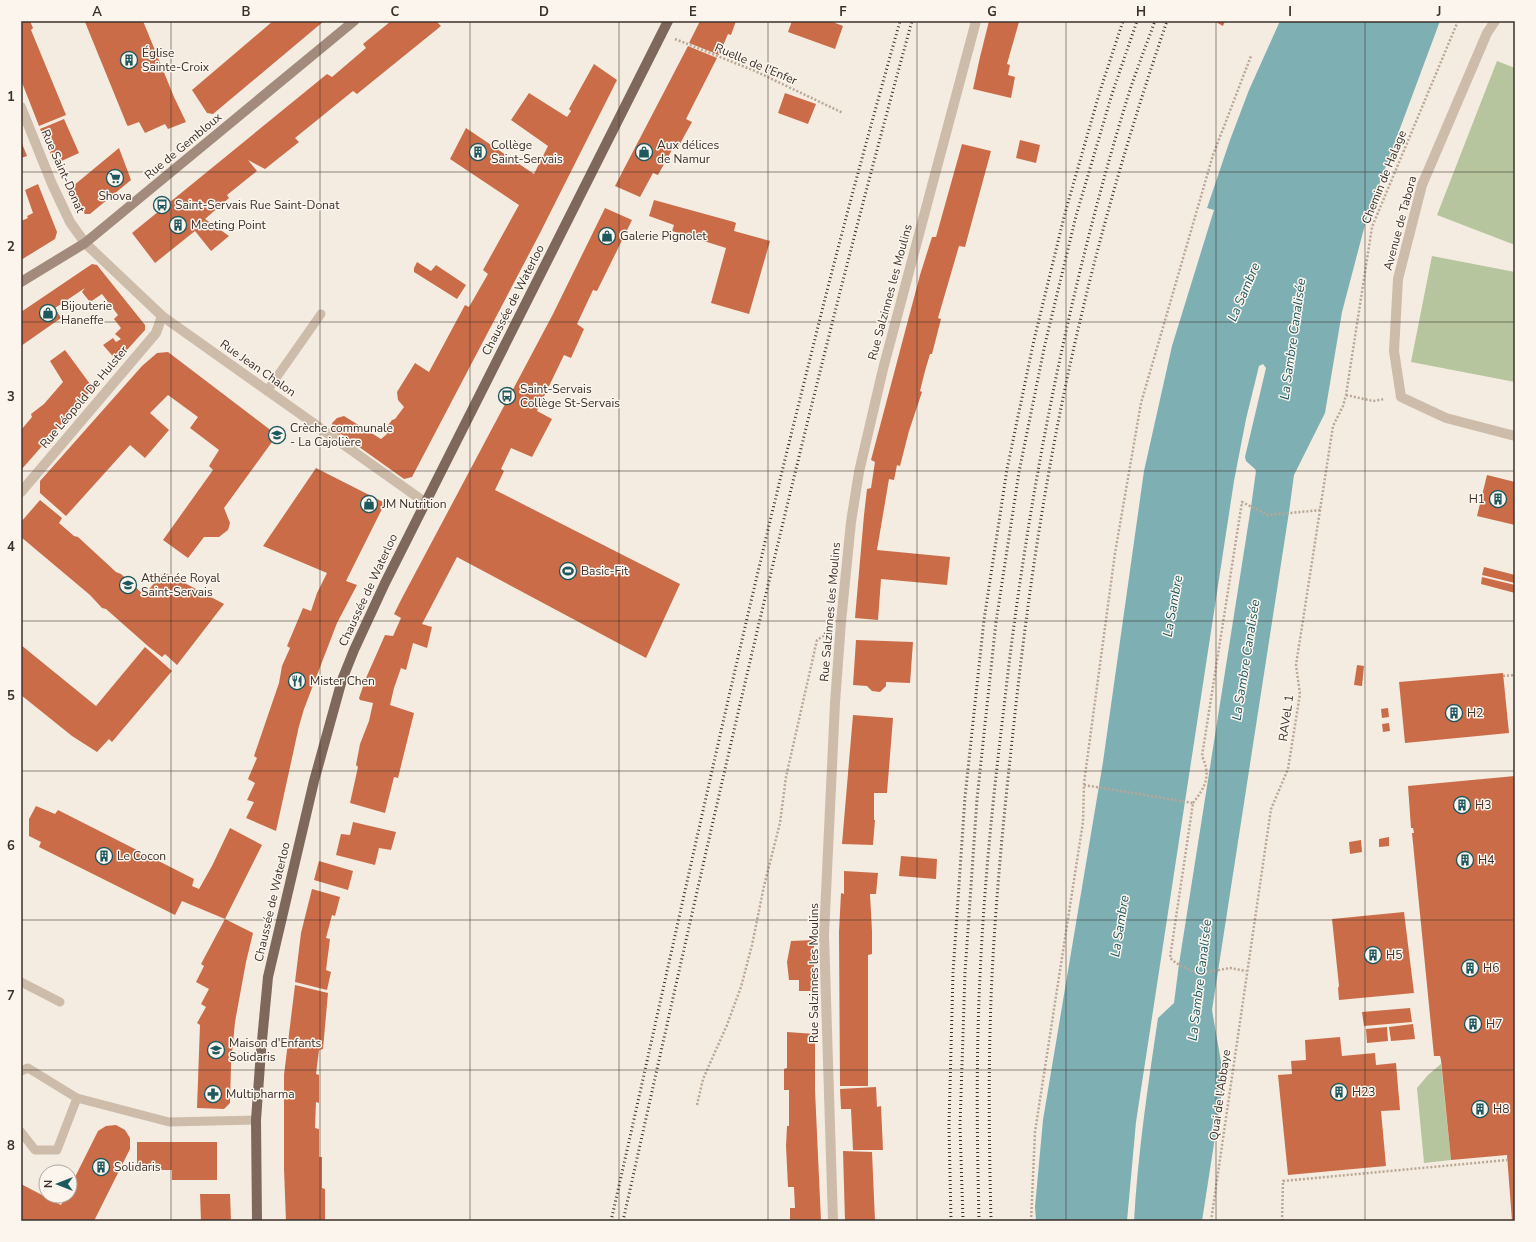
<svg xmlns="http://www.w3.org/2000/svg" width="1536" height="1242" viewBox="0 0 1536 1242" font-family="'Nunito Sans',sans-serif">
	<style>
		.green { fill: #b7c59f }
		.water { fill: #7dafb3 }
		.building { fill: #cb6c48 }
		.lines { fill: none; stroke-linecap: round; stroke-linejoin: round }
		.path { stroke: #baa695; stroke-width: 2.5; stroke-dasharray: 2 2; stroke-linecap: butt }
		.service { stroke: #cebcab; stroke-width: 9 }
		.minor { stroke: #cebcab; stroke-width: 10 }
		.tertiary { stroke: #cebcab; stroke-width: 10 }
		.secondary { stroke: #a28b7c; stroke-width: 10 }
		.primary { stroke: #7d685b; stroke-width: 10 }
		.rail { stroke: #3b302a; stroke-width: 3; stroke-dasharray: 1 3; stroke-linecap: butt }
		.grid { fill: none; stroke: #3b302a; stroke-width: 1; stroke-opacity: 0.55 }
		.labels { text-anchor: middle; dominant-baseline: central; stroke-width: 3; stroke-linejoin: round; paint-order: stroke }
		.poi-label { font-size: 12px; fill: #3b302a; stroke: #fbf5ed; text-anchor: start }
		.street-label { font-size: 12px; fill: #3b302a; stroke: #fbf5ed }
		.water-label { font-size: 13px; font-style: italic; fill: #1d585f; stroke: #fbf5ed }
		.neatline { fill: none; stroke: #3b302a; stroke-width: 1.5 }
		.grid-label { font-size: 13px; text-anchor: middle; font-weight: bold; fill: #3b302a }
	</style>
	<rect width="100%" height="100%" fill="#f4ece0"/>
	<!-- green -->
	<g class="green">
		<polygon points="1497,61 1515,68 1515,245 1437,215"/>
		<polygon points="1432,256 1515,272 1515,382 1411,362"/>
		<polygon points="1441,1064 1451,1160 1424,1163 1417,1088 1428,1075"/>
	</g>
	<!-- water -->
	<path class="water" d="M1280,21H1440L1367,217L1342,312L1325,413L1294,475L1289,512L1212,1010L1224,1079L1202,1221H1134C1138,1152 1148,1085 1158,1018L1174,1003L1179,964L1251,507L1256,471L1255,469L1246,461L1245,457L1266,368L1263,364L1259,366L1246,419L1234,481L1136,1122L1127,1221H1036L1035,1207L1043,1120L1103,762L1144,471L1172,346L1214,210L1207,208L1230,140L1249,90Z"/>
	<!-- building -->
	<g class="building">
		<polygon points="21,21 30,21 33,28 31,30 66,115 39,126 21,80"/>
		<polygon points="86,21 143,21 174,97 186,122 168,129 165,124 145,133 139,122 128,126 127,125 85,22"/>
		<polygon points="273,21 324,21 213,114 207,113 192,90"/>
		<polygon points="391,21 436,21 441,26 357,94 353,91 295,138 299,142 265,169 248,160 257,171 227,195 229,198 205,219 229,236 211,251 195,231 155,263 132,233 327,74 332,77 366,48 363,44"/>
		<polygon points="700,21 736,21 731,35 728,34 719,55 689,43"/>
		<polygon points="792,21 830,21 843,26 835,49 788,32"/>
		<polygon points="989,21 1015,21 1019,22 1007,64 1010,65 1008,75 1015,77 1011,98 973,89 980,57"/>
		<polygon points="1214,21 1225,21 1223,26"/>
		<polygon points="688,46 717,58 686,119 692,122 677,149 673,148 658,175 653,173 640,197 615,186"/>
		<polygon points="594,64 617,80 539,235 412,477 404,479 341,434 339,435 334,431 332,423 337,418 344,416 381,439 387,434 385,429 392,420 395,419 404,407 398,400 397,392 415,363 429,372 465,305 469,307 488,274 483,270 519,205 450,159 466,128 534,174 548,146 511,120 529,93 567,117 571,111 569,109"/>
		<polygon points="785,93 816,104 808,124 778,113"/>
		<polygon points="64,119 79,153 55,164 40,129"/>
		<polygon points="1020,140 1040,145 1036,163 1016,158"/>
		<polygon points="21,141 27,156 21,158"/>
		<polygon points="962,144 991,151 965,247 959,246 938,318 941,319 932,354 930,354 925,371 920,391 922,392 909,431 900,466 897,465 894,480 889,479 877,550 950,557 947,585 881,579 878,620 855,618 864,515 867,489 871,488 875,462 871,460 920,275 932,237 936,237"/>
		<polygon points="119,148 131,180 90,214 85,214 67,191"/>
		<polygon points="38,184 57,232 55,239 21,260 21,221 28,218 27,216 33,213 25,190"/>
		<polygon points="654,200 734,222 736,223 734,231 770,241 749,314 711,303 726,248 672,231 674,225 649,216"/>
		<polygon points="605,208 632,220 597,291 593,290 577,324 584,329 571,358 564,355 537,411 552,419 532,457 511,448 501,469 504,471 495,490 680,584 646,658 457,557 422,624 432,627 427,648 413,643 406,670 401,668 394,688 390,705 414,713 398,778 394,777 385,813 350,803 358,767 356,765 360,744 369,721 373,703 360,700 359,698 366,678 385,635 393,636 401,618 394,614 402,598 553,314"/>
		<polygon points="417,262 431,271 436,265 466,285 457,299 414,272 414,268"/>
		<polygon points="92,264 97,265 145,325 145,330 117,361 103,345 113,338 116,342 121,339 115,334 121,328 114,319 118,315 102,294 90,302 82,292 85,288 55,308 61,318 21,346 21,312"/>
		<polygon points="65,350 93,388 21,470 21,430 32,417 31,414 44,404 63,382 50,361"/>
		<polygon points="168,352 277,435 224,508 230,523 228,530 219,537 204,537 188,558 163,540 213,470 209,466 219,450 190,428 198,417 168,395 150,413 169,430 145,458 130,445 66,516 40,493 40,481 142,366 157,353"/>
		<polygon points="316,468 385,503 346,581 357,585 337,623 304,709 299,726 276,831 246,818 254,802 247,800 255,783 248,779 257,758 254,756 279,683 282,666 290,648 287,646 303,608 311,611 317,593 327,573 263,546"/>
		<polygon points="1487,475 1515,482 1515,525 1477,516"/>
		<polygon points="40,500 62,518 59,523 74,536 78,537 116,572 121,574 144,595 164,572 224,604 177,665 165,654 162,657 149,647 106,609 102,608 90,595 21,537 21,522"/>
		<polygon points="1484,567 1515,575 1515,583 1482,575"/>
		<polygon points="1482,577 1515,585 1515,593 1481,584"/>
		<polygon points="856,640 913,642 910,683 886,682 886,686 880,692 872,691 867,686 853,685"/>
		<polygon points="21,645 96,706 145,647 172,671 112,742 109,739 97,752 72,736 21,695"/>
		<polygon points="1357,665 1364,666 1362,686 1354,685"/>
		<polygon points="1503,673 1509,733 1405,743 1399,682"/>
		<polygon points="1388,708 1389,717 1382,718 1381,709"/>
		<polygon points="853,715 893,718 887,793 874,793 874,820 875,820 873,845 842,844"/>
		<polygon points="1389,723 1390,731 1383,732 1382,724"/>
		<polygon points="1515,776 1515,1221 1512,1221 1507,1155 1451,1160 1441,1060 1440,1056 1434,1056 1412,833 1414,833 1413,828 1411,828 1408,786"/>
		<polygon points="36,806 55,814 58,810 194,879 192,886 199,889 212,866 230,828 262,845 225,919 182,901 175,915 39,847 41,842 29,836 29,819"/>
		<polygon points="353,822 396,832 391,850 379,848 375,865 336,855 341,834 350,835"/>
		<polygon points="1389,837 1389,846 1379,847 1379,839"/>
		<polygon points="1361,840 1362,852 1350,854 1349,842"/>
		<polygon points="901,856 937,859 936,879 899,876"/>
		<polygon points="319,861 353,871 348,890 314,880"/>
		<polygon points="844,871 878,873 876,894 870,894 872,931 872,954 868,955 868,1086 840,1086 839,932 841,893 844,894"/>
		<polygon points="312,889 340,897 335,916 332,915 326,938 330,939 326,970 331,972 327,990 295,982 301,933"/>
		<polygon points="1404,912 1414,993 1339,1000 1338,988 1339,986 1332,919"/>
		<polygon points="225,919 253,933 246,962 235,1022 231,1064 230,1103 224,1109 197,1108 200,1025 197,1023 206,1007 201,1004 209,989 196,982 204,966 201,964"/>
		<polygon points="814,940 814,991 799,991 799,980 789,980 787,962 791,941"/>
		<polygon points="295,985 328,993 323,1049 319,1050 316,1074 319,1075 319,1103 316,1102 315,1128 319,1129 319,1157 322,1157 322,1188 325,1189 325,1221 286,1221 284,1169 284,1075"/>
		<polygon points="1410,1008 1412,1022 1364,1026 1362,1012"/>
		<polygon points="1413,1024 1415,1039 1391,1041 1389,1027"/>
		<polygon points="1387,1027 1388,1041 1367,1043 1366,1029"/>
		<polygon points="787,1032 815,1034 815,1090 821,1221 790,1221 790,1208 795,1208 794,1187 788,1187 786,1146 787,1126 789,1126 789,1090 784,1090 784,1069 787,1068"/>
		<polygon points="1340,1037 1342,1056 1375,1053 1376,1065 1396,1063 1400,1110 1381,1111 1386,1166 1288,1175 1278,1075 1292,1074 1291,1061 1306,1060 1305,1040"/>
		<polygon points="876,1087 877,1107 881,1106 883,1150 853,1150 851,1109 841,1109 840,1089"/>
		<polygon points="116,1125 125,1130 130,1138 130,1149 94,1221 21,1221 21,1184 61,1205 66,1196 70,1196 70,1187 98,1131 106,1126"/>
		<polygon points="137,1142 217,1142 217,1180 172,1180 172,1170 137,1170"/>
		<polygon points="843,1151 872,1152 875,1221 845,1221"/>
		<polygon points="200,1194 230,1194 231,1221 201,1221"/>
	</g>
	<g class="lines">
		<!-- path -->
		<g class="path">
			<polyline points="675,39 755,71 843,113"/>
			<polyline points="1346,395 1373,401 1385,399"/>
			<polyline points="1503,676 1515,675"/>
			<polyline points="1084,785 1193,803 1170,958 1176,963 1198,974 1230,968 1246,971"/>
			<path d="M1193,803C1206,786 1211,776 1202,756L1242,502L1268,515L1321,510"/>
			<polyline points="697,1105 703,1079 727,1025 741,987 752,945 764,886 780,823 786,777 817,640 825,635"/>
			<polyline points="1031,1221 1035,1132 1083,822 1084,783 1115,553 1141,403 1213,155 1251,56"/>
			<polyline points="1211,1221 1271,809 1288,769 1300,694 1296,665 1333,426 1343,406 1346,395 1372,227 1458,21"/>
			<polyline points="1282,1221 1283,1181 1507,1160"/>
		</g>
		<!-- service -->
		<g class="service">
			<polyline points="267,391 321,314"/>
			<polyline points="21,982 60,1002"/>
			<polyline points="21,1071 28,1068 77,1098 169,1122 256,1120"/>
			<polyline points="21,1132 35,1150 57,1150 77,1098"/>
		</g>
		<!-- minor -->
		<g class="minor">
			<polyline points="1495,21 1487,33 1422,185 1398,279 1394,351 1401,397 1446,418 1515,436"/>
			<polyline points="21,107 52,184 70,222 85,243 162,316 426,503"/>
			<polyline points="21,492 156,333 162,316"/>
		</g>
		<!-- tertiary -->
		<polyline class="tertiary" points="833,1221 824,935 835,703 841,622 851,522 859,472 883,369 976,21"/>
		<!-- secondary -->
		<polyline class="secondary" points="21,282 85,243 354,21"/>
		<!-- primary -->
		<polyline class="primary" points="257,1221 256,1120 261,1051 268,977 314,781 342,680 354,650 385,583 668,21"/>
		<!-- rail -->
		<g class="rail">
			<path d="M611,1221C676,935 737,647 809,363C837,248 868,135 900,21"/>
			<path d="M623,1221C713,819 802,418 912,21"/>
			<polyline points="951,1221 949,1126 953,973 965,797 984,620 1007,469 1034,340 1065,213 1100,91 1123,21"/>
			<polyline points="963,1221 960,1126 965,973 977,799 996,622 1019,472 1045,344 1076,216 1112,94 1137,21"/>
			<path d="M979,1221C977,1139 976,1058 980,976C984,886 993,797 1004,707C1027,500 1067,295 1128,96C1136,71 1146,46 1155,21"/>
			<path d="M991,1221C989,1139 988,1058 992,976C996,895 1004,813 1013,732C1022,647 1033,562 1048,477C1075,322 1116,170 1167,21"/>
		</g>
	</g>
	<!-- grid -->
	<path class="grid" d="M171,21V1221M320,21V1221M470,21V1221M619,21V1221M768,21V1221M917,21V1221M1066,21V1221M1216,21V1221M1365,21V1221M21,172H1515M21,322H1515M21,471H1515M21,621H1515M21,771H1515M21,920H1515M21,1070H1515"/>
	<!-- icons -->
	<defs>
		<g id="building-ring" transform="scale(0.9)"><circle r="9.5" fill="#fbf5ed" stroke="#1d585f" stroke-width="1.5"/><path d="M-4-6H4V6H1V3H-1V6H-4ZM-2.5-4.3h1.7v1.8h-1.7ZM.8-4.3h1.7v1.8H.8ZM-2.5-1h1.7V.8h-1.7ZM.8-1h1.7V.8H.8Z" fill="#1d585f"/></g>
		<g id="shop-ring" transform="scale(0.9)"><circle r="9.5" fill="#fbf5ed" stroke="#1d585f" stroke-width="1.5"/><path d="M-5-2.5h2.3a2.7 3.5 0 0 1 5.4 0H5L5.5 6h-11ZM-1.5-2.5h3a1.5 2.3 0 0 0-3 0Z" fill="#1d585f"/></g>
		<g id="supermarket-ring" transform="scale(0.9)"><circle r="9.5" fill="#fbf5ed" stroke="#1d585f" stroke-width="1.5"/><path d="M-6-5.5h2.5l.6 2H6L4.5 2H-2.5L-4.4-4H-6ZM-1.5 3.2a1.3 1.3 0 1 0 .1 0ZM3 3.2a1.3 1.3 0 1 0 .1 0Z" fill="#1d585f"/></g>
		<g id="bus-ring" transform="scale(0.9)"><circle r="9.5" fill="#fbf5ed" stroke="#1d585f" stroke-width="1.5"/><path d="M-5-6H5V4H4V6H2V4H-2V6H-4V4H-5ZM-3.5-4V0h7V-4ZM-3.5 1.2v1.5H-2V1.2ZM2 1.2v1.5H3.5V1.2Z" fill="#1d585f"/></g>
		<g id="school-ring" transform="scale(0.9)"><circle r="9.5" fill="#fbf5ed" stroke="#1d585f" stroke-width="1.5"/><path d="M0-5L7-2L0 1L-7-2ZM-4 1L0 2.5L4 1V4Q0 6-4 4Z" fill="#1d585f"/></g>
		<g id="stadium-ring" transform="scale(0.9)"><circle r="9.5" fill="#fbf5ed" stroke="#1d585f" stroke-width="1.5"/><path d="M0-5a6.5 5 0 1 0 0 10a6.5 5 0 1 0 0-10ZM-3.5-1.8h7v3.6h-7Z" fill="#1d585f"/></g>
		<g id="restaurant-ring" transform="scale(0.9)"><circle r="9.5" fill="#fbf5ed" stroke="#1d585f" stroke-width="1.5"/><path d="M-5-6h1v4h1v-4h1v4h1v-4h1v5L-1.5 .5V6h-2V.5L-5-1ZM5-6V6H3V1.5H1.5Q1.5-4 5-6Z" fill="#1d585f"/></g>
		<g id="pharmacy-ring" transform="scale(0.9)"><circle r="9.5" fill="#fbf5ed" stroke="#1d585f" stroke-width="1.5"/><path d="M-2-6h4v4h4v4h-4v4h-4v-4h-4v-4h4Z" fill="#1d585f"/></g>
	</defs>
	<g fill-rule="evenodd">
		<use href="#building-ring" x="129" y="60"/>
		<use href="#building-ring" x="478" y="152"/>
		<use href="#shop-ring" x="644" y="152"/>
		<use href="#supermarket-ring" x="115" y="178"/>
		<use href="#bus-ring" x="162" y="205"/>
		<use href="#building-ring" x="178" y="225"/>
		<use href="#shop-ring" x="607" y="236"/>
		<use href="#shop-ring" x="48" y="313"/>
		<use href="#bus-ring" x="507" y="396"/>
		<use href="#school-ring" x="277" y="435"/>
		<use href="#building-ring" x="1498" y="499"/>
		<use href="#shop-ring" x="369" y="504"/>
		<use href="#stadium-ring" x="568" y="571"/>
		<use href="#school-ring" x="128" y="585"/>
		<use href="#restaurant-ring" x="297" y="681"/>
		<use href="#building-ring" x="1454" y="713"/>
		<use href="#building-ring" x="1462" y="805"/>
		<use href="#building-ring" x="104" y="856"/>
		<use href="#building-ring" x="1465" y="860"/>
		<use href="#building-ring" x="1373" y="955"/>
		<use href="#building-ring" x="1470" y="968"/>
		<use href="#building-ring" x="1473" y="1024"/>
		<use href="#school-ring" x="216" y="1050"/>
		<use href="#building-ring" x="1339" y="1092"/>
		<use href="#pharmacy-ring" x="213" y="1094"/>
		<use href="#building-ring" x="1480" y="1109"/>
		<use href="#building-ring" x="101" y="1167"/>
	</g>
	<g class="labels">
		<!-- poi labels -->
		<g class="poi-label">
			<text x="142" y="53">Église<tspan x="142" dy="14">Sainte-Croix</tspan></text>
			<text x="491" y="145">Collège<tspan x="491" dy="14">Saint-Servais</tspan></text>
			<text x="657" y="145">Aux délices<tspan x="657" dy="14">de Namur</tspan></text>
			<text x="115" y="196" text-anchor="middle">Shova</text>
			<text x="175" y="205">Saint-Servais Rue Saint-Donat</text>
			<text x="191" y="225">Meeting Point</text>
			<text x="620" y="236">Galerie Pignolet</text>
			<text x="61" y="306">Bijouterie<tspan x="61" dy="14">Haneffe</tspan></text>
			<text x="520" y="389">Saint-Servais<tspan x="520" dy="14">Collège St-Servais</tspan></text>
			<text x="290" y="428">Crèche communale<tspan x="290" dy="14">- La Cajolière</tspan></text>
			<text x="1485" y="499" text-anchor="end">H1</text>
			<text x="382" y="504">JM Nutrition</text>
			<text x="581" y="571">Basic-Fit</text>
			<text x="141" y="578">Athénée Royal<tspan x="141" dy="14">Saint-Servais</tspan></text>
			<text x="310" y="681">Mister Chen</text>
			<text x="1467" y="713">H2</text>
			<text x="1475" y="805">H3</text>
			<text x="117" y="856">Le Cocon</text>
			<text x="1478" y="860">H4</text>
			<text x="1386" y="955">H5</text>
			<text x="1483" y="968">H6</text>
			<text x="1486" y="1024">H7</text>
			<text x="229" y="1043">Maison d'Enfants<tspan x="229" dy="14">Solidaris</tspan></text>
			<text x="1352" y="1092">H23</text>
			<text x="226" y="1094">Multipharma</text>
			<text x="1493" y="1109">H8</text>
			<text x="114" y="1167">Solidaris</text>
		</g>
		<!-- street labels -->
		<g class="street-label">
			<text transform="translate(756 64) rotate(23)">Ruelle de l'Enfer</text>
			<text transform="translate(183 146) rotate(-40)">Rue de Gembloux</text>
			<text transform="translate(63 171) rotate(66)">Rue Saint-Donat</text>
			<text transform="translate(1384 177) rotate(-68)">Chemin de Halage</text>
			<text transform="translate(1400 223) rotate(-75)">Avenue de Tabora</text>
			<text transform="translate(890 292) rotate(-75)">Rue Salzinnes les Moulins</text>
			<text transform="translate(513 300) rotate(-63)">Chaussée de Waterloo</text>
			<text transform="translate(258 368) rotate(35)">Rue Jean Chalon</text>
			<text transform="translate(84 397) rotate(-50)">Rue Léopold De Hulster</text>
			<text transform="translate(368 590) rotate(-65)">Chaussée de Waterloo</text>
			<text transform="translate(830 612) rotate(-85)">Rue Salzinnes les Moulins</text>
			<text transform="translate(1286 718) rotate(-82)">RAVeL 1</text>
			<text transform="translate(272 902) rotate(-77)">Chaussée de Waterloo</text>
			<text transform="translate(814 973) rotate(-90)">Rue Salzinnes les Moulins</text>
			<text transform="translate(1220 1095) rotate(-82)">Quai de l'Abbaye</text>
		</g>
		<!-- water labels -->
		<g class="water-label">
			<text transform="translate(1244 292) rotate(-67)">La Sambre</text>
			<text transform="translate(1293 339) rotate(-82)">La Sambre Canalisée</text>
			<text transform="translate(1173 606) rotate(-80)">La Sambre</text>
			<text transform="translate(1246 660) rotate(-81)">La Sambre Canalisée</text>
			<text transform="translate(1120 926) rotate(-81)">La Sambre</text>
			<text transform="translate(1200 980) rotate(-83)">La Sambre Canalisée</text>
		</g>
	</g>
	<!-- border -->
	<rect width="1536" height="1242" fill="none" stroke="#fbf5ed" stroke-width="44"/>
	<!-- north arrow -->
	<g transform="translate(58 1184) rotate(270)"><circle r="19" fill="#fbf5ed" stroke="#aea69f"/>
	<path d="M0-3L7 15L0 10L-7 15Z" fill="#1d585f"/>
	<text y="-6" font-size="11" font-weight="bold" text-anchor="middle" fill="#3b302a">N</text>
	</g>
	<rect x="22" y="22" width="1492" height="1198" class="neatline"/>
	<g class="grid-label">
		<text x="97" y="16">A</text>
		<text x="246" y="16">B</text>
		<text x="395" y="16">C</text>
		<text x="544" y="16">D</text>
		<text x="693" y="16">E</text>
		<text x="843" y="16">F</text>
		<text x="992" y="16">G</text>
		<text x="1141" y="16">H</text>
		<text x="1290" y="16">I</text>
		<text x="1439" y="16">J</text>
		<text x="11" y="101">1</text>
		<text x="11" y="251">2</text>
		<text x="11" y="401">3</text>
		<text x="11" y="551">4</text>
		<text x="11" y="700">5</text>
		<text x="11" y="850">6</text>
		<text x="11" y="1000">7</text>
		<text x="11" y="1150">8</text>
	</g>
</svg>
